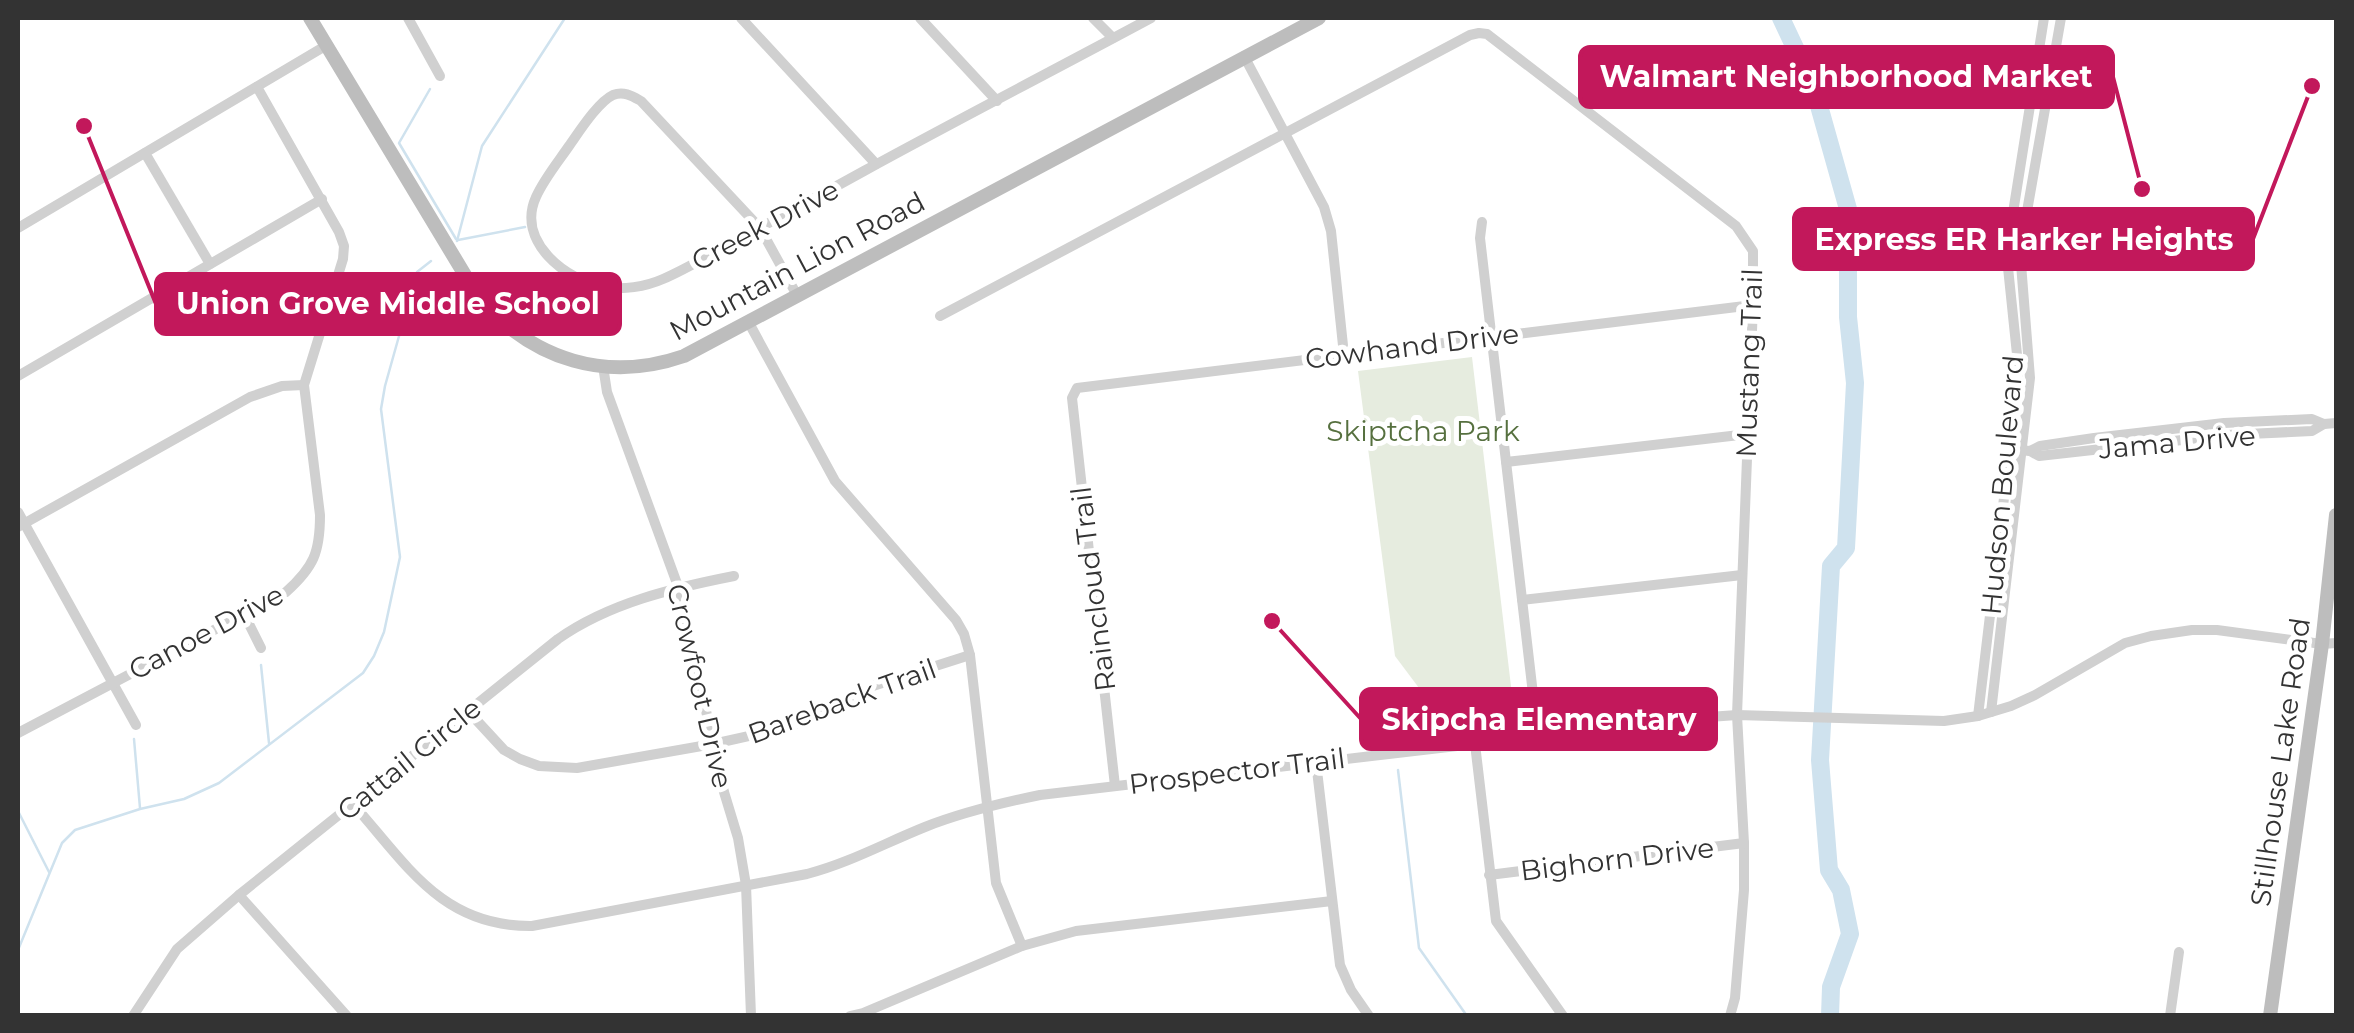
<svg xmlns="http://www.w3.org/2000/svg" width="2354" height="1033" viewBox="0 0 2354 1033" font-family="Montserrat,sans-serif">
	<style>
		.green { fill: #e6ecdf }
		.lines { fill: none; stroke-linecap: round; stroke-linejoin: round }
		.stream { stroke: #cfe2ee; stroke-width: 2.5 }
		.river { stroke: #cfe2ee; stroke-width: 18 }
		.street { stroke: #d0d0d0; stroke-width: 10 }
		.secondary { stroke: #bdbdbd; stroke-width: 14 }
		.labels { text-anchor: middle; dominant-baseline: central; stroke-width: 10; stroke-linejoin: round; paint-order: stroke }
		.street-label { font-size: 28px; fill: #333; stroke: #fff }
		.park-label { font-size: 28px; fill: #56703f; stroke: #fff }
		.leader { fill: none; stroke: #c2185b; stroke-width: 4 }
		.callout-dot { fill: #c2185b; stroke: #fff; stroke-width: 4 }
		.callout { fill: #c2185b; stroke: #c2185b; stroke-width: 4 }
		.callout-label { font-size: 30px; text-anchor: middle; font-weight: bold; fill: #fff }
	</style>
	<rect width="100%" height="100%" fill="#fff"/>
	<!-- green -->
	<polygon class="green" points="1472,357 1515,720 1426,729 1422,692 1395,656 1358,371"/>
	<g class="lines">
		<!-- stream -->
		<g class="stream">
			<polyline points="430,89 399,143 456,239"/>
			<polyline points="458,240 525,227"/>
			<polyline points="457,241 482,146 565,18"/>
			<polyline points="261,665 269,743"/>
			<polyline points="134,739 140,808"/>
			<polyline points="1398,770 1419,948 1467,1016"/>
			<polyline points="18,811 49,872"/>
			<polyline points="18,950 62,843 75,830 140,809 184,799 219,783 363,673 374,656 384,632 400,557 381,409 385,386 417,272 431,261"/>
		</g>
		<!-- river -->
		<polyline class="river" points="1781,18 1814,88 1848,209 1848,317 1855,383 1846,548 1831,566 1820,760 1829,870 1841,890 1850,934 1831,987 1830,1016"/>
		<!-- street -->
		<g class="street">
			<polyline points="408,18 440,76"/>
			<polyline points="741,18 876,164"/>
			<polyline points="920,18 997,101"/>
			<polyline points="1093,18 1113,38"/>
			<polyline points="1244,56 1324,207 1331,231 1344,355"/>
			<polyline points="145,153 210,264"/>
			<polyline points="1482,222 1480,238 1538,737"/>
			<polyline points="18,228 327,45"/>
			<path d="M798,297L760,228L641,101C632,96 624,91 613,95C598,102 579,132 569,146C558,162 544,179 536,197C516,241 565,280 604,287C623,290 645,287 663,279C684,270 704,258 724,247C771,222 817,197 864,171C959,119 1056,69 1151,18"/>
			<polyline points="940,316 1470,35 1479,33 1487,34 1736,226 1753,251 1753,305 1737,715 1744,843 1744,890 1735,998 1730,1016"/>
			<polyline points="749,323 835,481 956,620 964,634 970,655 996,883 1022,946"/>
			<polyline points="603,366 607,392 679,589 724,792 738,838 746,885 751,1016"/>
			<polyline points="18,376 322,199"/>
			<polyline points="2019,450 2030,451 2039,456 2227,435 2312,431 2324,424"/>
			<polyline points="2030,451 2040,446 2094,438 2224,423 2312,419 2324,424 2336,423"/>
			<polyline points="1506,462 1748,434"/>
			<polyline points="18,512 136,725"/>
			<polyline points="18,527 250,397 282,386 304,385"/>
			<polyline points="1522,600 1742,575"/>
			<polyline points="244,614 261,648"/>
			<polyline points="468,711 504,750 520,759 539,766 577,768 713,744 780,729 801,722 873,686 970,655"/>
			<polyline points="1991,712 2030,378 2020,251 2061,18"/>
			<polyline points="1978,716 2017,389 2018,364 2007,258 2008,244 2044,18"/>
			<path d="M18,733L286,592C314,567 320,552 320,515L304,385L343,259L344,246L339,232L257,87"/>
			<polyline points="1475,744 1496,921 1563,1016"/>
			<polyline points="1316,762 1340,965 1351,990 1369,1016"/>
			<polyline points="1115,786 1072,398 1077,388 1753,305"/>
			<path d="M353,804C407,865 442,927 532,926L807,874C849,863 885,843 925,827C963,812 1001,803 1040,795L1695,718L1737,715L1944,721L1978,716L2011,706L2035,695L2125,643L2151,636L2192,630H2217L2322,644L2336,643"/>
			<polyline points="1489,875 1744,843"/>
			<polyline points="239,895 347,1016"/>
			<path d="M133,1016L177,949L239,895L558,639C609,603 673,588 734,576"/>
			<polyline points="850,1016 863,1013 1022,946 1076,931 1332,901"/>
			<polyline points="2170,1016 2179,952"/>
		</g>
		<!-- secondary -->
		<g class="secondary">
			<path d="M310,18L480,300C535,360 606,383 684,356L1319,18"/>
			<polyline points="2270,1016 2322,644 2336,515"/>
		</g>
	</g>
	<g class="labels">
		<!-- street labels -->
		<g class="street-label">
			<text transform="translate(765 225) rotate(-28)">Creek Drive</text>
			<text transform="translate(797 266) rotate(-28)">Mountain Lion Road</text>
			<text transform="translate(1412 346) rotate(-7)">Cowhand Drive</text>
			<text transform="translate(1749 363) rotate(-88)">Mustang Trail</text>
			<text transform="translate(2177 442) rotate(-5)">Jama Drive</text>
			<text transform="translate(2002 485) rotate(-85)">Hudson Boulevard</text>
			<text transform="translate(1093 589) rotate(-97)">Raincloud Trail</text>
			<text transform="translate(206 632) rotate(-28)">Canoe Drive</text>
			<text transform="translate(700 686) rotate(77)">Crowfoot Drive</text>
			<text transform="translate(842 701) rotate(-20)">Bareback Trail</text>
			<text transform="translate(409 759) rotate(-39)">Cattail Circle</text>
			<text transform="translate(2280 762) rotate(-82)">Stillhouse Lake Road</text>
			<text transform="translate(1237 771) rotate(-7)">Prospector Trail</text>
			<text transform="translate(1617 859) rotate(-7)">Bighorn Drive</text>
		</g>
		<!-- park labels -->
		<g class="park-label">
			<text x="1423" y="431">Skiptcha Park</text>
		</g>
	</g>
	<!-- callouts -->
	<path class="leader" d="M2142 189L2113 77M2312 86L2253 239M84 126L156 304M1272 621L1361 719"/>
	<g class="callout-dot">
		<circle cx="2142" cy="189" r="10"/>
		<circle cx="2312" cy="86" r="10"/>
		<circle cx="84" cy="126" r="10"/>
		<circle cx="1272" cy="621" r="10"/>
	</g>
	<g class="callout">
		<rect x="1580" y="47" width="533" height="60" rx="10"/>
		<rect x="1794" y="209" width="459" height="60" rx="10"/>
		<rect x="156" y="274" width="464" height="60" rx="10"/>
		<rect x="1361" y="689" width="355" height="60" rx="10"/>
	</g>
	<g class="callout-label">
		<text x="1846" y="87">Walmart Neighborhood Market</text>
		<text x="2024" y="250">Express ER Harker Heights</text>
		<text x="388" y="314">Union Grove Middle School</text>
		<text x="1539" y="730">Skipcha Elementary</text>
	</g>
	<!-- border -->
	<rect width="2354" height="1033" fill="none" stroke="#333333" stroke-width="40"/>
</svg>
